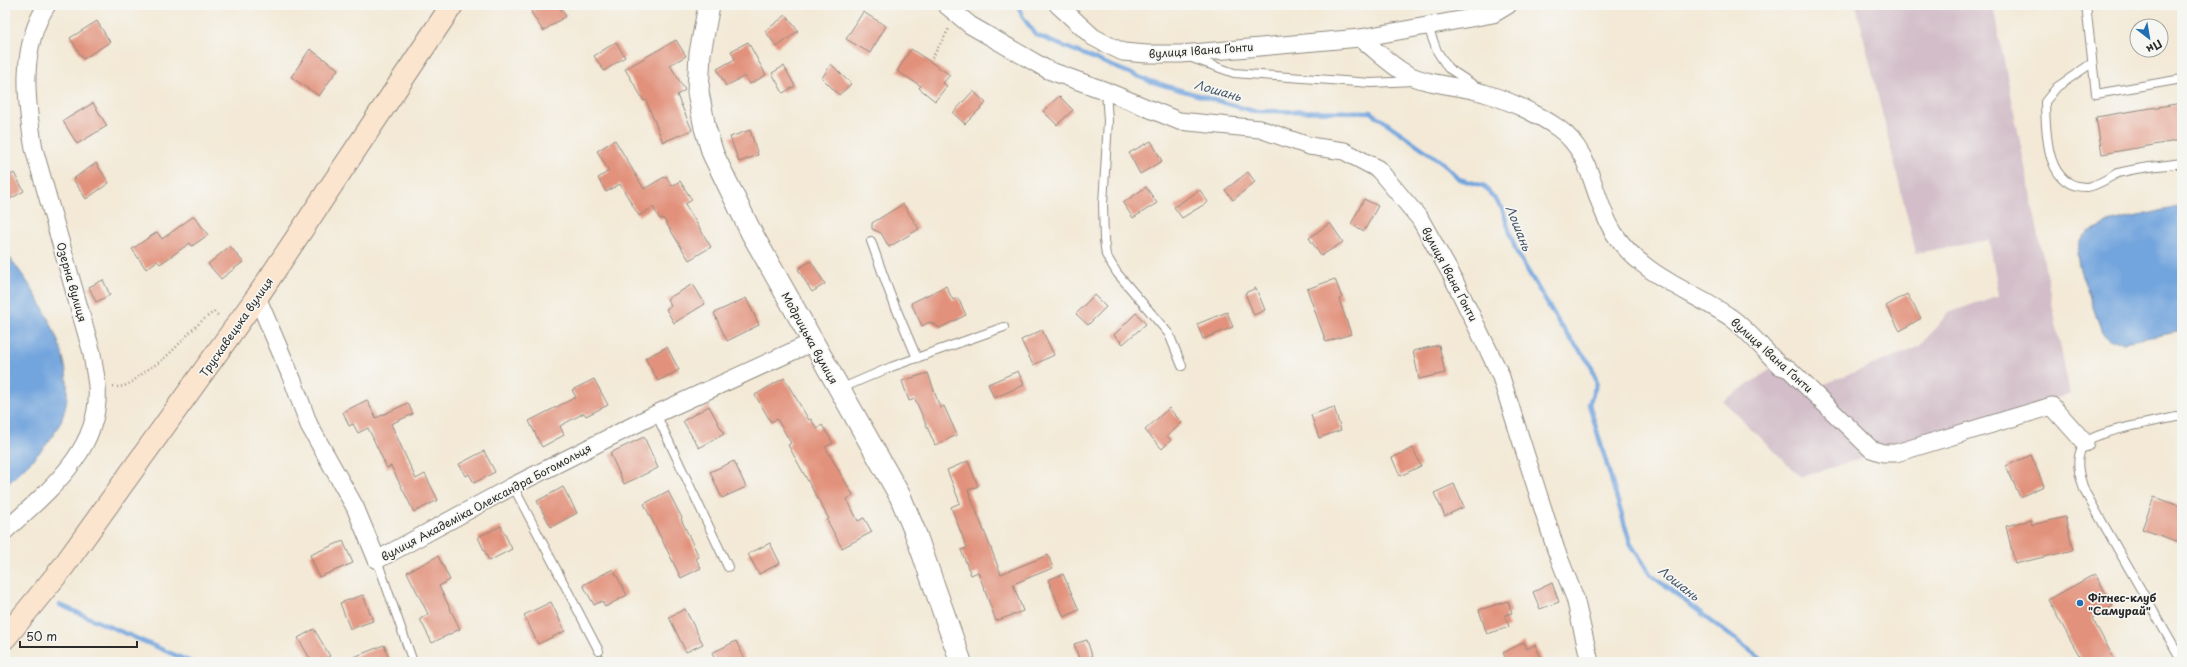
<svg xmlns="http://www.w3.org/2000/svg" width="2187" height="667" viewBox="0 0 2187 667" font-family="'Playpen Sans',sans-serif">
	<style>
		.industrial { fill: #d2bdc8 }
		.water { fill: #72a4dd; stroke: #4e6884 }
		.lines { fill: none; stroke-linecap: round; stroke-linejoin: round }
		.stream { stroke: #72a4dd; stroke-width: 4.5 }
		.building { fill: #e2927b }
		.service-casing { stroke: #8f8a80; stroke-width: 10 }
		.minor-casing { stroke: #8f8a80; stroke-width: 19 }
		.tertiary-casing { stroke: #8f8a80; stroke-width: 23 }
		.secondary-casing { stroke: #8f8a80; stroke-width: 24 }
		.path { stroke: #8f8a80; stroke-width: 2.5; stroke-dasharray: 1 3; stroke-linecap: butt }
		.service { stroke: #fff; stroke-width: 8 }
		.minor { stroke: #fff; stroke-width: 17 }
		.tertiary { stroke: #fff; stroke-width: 21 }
		.secondary { stroke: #fce5cf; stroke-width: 22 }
		.poi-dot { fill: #1f6fb2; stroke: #f6f6f2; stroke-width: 1.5 }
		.labels { text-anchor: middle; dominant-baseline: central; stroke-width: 3.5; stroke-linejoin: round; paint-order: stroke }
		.street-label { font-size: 11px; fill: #2b2b2b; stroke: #f6f6f2 }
		.poi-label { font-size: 11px; font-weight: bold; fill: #2b2b2b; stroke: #f6f6f2; text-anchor: start }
		.water-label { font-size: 12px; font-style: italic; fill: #445569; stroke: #f6f6f2 }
	</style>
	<rect width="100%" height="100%" fill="#f6f6f2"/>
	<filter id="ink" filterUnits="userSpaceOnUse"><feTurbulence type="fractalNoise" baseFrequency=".025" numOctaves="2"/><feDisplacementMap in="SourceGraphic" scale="8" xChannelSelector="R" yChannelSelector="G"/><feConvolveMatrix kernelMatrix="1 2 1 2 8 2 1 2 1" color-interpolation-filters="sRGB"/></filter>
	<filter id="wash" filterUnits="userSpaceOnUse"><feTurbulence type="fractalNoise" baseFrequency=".012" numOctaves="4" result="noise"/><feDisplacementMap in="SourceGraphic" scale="16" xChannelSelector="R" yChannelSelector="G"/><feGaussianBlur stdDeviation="0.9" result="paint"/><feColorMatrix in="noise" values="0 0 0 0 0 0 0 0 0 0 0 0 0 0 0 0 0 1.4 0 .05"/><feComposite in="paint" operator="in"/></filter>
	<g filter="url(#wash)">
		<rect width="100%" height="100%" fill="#f3e9d6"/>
		<!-- industrial -->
		<polygon class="industrial" points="1856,5 1993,5 2070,394 1801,477 1723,401 1786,359 1817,387 1920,346 1948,313 1999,295 1989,240 1916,253"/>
		<!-- water -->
		<g class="water">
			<polygon points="2182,206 2182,331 2125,342 2111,341 2102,333 2079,267 2077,253 2081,240 2088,232 2107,223"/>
			<path d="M5,252C39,293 88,373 58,427C46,450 23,468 5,486Z"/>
		</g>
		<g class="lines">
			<!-- stream -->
			<g class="stream">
				<polyline points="1018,5 1022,16 1036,35 1149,81 1253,111 1371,112 1443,163 1459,179 1484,186 1502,208 1516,251 1560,325 1591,365 1597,383 1589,404 1630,543 1651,575 1765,662"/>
				<polyline points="60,605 191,662"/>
			</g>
		</g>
		<g id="blocks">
			<!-- building -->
			<g class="building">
				<polygon points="541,5 558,5 566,16 543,31 531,12"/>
				<polygon points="863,12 886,26 870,53 846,39"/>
				<polygon points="786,15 798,31 777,47 765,31"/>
				<polygon points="97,21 110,42 83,59 70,38"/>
				<polygon points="676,40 686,56 670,65 685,90 677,95 692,130 663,142 646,100 644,101 625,69"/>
				<polygon points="616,42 625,57 604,71 594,56"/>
				<polygon points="748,42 766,75 750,84 745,76 726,86 717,69 735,59 731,51"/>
				<polygon points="310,49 338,69 319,96 291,77"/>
				<polygon points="911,49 950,75 943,83 947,86 935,101 919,88 921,86 897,71"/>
				<polygon points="831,64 851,84 839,95 822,78"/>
				<polygon points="784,66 795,86 783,93 772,73"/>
				<polygon points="973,91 986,103 965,124 953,113"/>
				<polygon points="1059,96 1073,110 1057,125 1043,111"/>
				<polygon points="93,103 107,126 77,144 63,121"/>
				<polygon points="2182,103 2182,140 2102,154 2096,117"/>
				<polygon points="750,130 758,155 739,162 730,137"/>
				<polygon points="615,140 644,189 666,176 672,186 680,181 692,200 685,204 711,247 689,260 663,218 660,219 653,207 639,216 620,184 606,192 598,178 609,171 597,151"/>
				<polygon points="1151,141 1162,161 1140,174 1129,153"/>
				<polygon points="96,163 109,183 86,199 73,179"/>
				<polygon points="1248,172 1255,182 1233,200 1225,190"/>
				<polygon points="14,173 24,191 10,199 5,190 5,178"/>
				<polygon points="1146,187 1157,203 1133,218 1123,203"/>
				<polygon points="1200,190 1208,202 1182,218 1174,207"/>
				<polygon points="1364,199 1378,206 1364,231 1351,224"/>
				<polygon points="903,204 919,229 889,247 881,233 872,229 872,223"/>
				<polygon points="194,216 208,235 192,246 190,243 160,264 157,261 146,269 132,249 157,232 162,239"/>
				<polygon points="1330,223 1343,242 1321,256 1309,238"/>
				<polygon points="230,246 243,262 221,279 208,264"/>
				<polygon points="811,261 825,284 812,292 798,269"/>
				<polygon points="1335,279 1342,298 1339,299 1351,334 1326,342 1307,289"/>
				<polygon points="103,280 110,295 96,302 89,287"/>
				<polygon points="693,284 705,304 674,323 666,309 671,306 667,299"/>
				<polygon points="946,286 953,300 958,298 966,315 940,328 930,322 922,326 911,303"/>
				<polygon points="1256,288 1265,310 1254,315 1245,293"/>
				<polygon points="1907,294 1921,318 1900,331 1886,306"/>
				<polygon points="1094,295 1106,307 1088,325 1076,314"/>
				<polygon points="746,298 759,325 727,341 714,313"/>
				<polygon points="1227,312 1233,327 1203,339 1197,324"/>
				<polygon points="1136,313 1146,324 1123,344 1114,335"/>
				<polygon points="1042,330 1054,355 1033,365 1021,340"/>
				<polygon points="1439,345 1445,373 1419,379 1413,351"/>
				<polygon points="667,347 679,370 658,381 645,358"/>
				<polygon points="1018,371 1024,385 994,398 988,384"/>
				<polygon points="928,373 940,408 944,406 957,435 935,445 915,399 909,401 902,381"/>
				<polygon points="784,378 809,420 811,419 817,429 822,425 833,443 825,447 853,495 847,499 858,521 864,518 872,532 842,548 827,520 829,519 788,445 791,443 777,419 771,422 755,395"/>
				<polygon points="594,379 608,405 586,416 584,413 560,426 564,435 542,447 529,421 576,397 572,390"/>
				<polygon points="367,400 376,418 408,403 413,414 391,424 416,479 425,474 438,500 414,512 391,466 387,468 368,428 358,433 353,424 349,426 343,412"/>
				<polygon points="709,406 724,434 699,448 683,421"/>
				<polygon points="1334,407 1341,430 1319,438 1311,415"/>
				<polygon points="1169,408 1182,423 1167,436 1171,440 1162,449 1145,430"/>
				<polygon points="644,437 658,468 624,484 610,453"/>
				<polygon points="1413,448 1421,466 1400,476 1392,458"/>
				<polygon points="484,451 495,472 474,483 469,474 466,476 459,464"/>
				<polygon points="2031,455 2044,486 2020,497 2006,466"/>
				<polygon points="734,461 746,487 722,498 710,472"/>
				<polygon points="968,461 978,486 968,490 1001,574 1048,555 1053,568 1013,584 1023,611 996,621 978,572 971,575 961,550 967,548 951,507 960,503 947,470"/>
				<polygon points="1454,484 1464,507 1445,516 1434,493"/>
				<polygon points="563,487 577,513 551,527 537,501"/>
				<polygon points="668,491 682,518 681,519 699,557 696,559 701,568 681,578 644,504"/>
				<polygon points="2154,497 2182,507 2182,543 2142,529"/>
				<polygon points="2065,517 2073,550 2015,564 2006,526 2031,520 2032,525"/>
				<polygon points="501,526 512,549 489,561 478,537"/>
				<polygon points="343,541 353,563 319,577 310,555"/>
				<polygon points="770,543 780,563 759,574 748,554"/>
				<polygon points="438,556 450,580 439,586 460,629 432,643 420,619 428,614 407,572"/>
				<polygon points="613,569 627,595 605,607 602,601 594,605 583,585"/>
				<polygon points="1063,574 1079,610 1064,617 1048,580"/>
				<polygon points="2095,574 2113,606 2092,618 2116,662 2083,662 2048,600"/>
				<polygon points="1552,583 1559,602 1540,609 1533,592"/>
				<polygon points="363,595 373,621 350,629 340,603"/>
				<polygon points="1508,601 1512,613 1505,615 1509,627 1487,634 1479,610"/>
				<polygon points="551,602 565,631 538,644 524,615"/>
				<polygon points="685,609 703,644 686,652 669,617"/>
				<polygon points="314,629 330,656 319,662 312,662 298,638"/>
				<polygon points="1087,640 1094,662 1080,662 1074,644"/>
				<polygon points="736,641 746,662 716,662 712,653"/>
				<polygon points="1524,642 1527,649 1535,645 1543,662 1499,662 1506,659 1503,653"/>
				<polygon points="384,645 391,662 344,662 344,661"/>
			</g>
		</g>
	</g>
	<g filter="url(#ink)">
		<use href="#blocks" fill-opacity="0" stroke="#8f8a80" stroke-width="1"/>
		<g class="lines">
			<!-- service casing -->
			<g class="service-casing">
				<g id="service">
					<polyline points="2086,5 2096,94 2182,79"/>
					<polyline points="1428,27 1437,51 1448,68 1474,85"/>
					<polyline points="1189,57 1234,73 1371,83 1414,81"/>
					<path d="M2092,63L2057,87L2045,102C2046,132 2045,188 2087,187C2098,186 2109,177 2118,173C2138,167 2162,166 2182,163"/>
					<polyline points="1106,91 1108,121 1103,204 1104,240 1106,255 1117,273 1169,334 1182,366"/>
					<polyline points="871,241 890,294 917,358"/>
					<polyline points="840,389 891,367 1004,327"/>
					<polyline points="656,414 728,567"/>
					<path d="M2182,416C2164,420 2093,431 2084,444C2074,459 2079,476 2085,492L2182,661"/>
					<polyline points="513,486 599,651"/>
					<polyline points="377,560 413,662"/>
				</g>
			</g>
			<!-- minor casing -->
			<g class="minor-casing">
				<g id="minor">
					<polyline points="946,5 970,25 1048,70 1106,91 1179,121 1260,129 1309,146 1344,151 1378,169 1420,219 1451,274 1500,374 1556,550 1575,598 1590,662"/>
					<polyline points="1058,5 1093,37 1106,44 1123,52 1147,54 1181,54 1360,38 1493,14 1508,5"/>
					<path d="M1360,38C1375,49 1389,64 1405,73C1429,86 1459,85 1484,93C1508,100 1538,114 1558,128C1594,153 1592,199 1614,233C1641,275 1691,291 1730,317C1747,329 1765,351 1780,366L1789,369L1871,449L1883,453H1896L2052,406L2085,443"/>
					<polyline points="257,297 293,381 309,425 355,507 377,560 513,486 656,414 813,342"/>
					<path d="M5,531C47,492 102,450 97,386C96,375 93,364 92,353L34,149C26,102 19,47 47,5"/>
				</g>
			</g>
			<!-- tertiary casing -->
			<g class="tertiary-casing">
				<polyline id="tertiary" points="709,5 700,53 698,92 705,128 713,154 751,232 900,496 915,532 961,662"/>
			</g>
			<!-- secondary casing -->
			<g class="secondary-casing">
				<polyline id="secondary" points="5,638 63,567 257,297 452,5"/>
			</g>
			<!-- path -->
			<g class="path">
				<polyline points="932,58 950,27"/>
				<path d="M113,387C129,388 135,379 147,370C152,366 158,364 162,360C181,345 193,325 214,312L220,317"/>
			</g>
			<!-- service -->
			<use href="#service" class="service"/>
			<!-- minor -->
			<use href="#minor" class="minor"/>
			<!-- tertiary -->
			<use href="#tertiary" class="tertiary"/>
			<!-- secondary -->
			<use href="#secondary" class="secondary"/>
		</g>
	</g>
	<!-- markers -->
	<circle class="poi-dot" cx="2080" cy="603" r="4"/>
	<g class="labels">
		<!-- street labels -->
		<g class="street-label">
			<text transform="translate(1201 50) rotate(-4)">вулиця Івана Ґонти</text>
			<text transform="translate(1450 274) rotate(62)">вулиця Івана Ґонти</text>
			<text transform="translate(72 282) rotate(74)">Озерна вулиця</text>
			<text transform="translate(236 327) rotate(-55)">Трускавецька вулиця</text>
			<text transform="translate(810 338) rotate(61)">Модрицька вулиця</text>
			<text transform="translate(1772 355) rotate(42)">вулиця Івана Ґонти</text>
			<text transform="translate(486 502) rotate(-28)">вулиця Академіка Олександра Богомольця</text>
		</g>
		<!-- poi labels -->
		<g class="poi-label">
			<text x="2088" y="597">Фітнес-клуб<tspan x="2088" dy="13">"Самурай"</tspan></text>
		</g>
		<!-- water labels -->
		<g class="water-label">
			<text transform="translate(1218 90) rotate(16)">Лошань</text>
			<text transform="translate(1519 228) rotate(68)">Лошань</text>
			<text transform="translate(1679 583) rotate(38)">Лошань</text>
		</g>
	</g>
	<!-- margin -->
	<rect width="2187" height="667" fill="none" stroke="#f6f6f2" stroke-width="20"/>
	<!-- north arrow -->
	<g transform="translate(2149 38) rotate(149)"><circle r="19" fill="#f6f6f2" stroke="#a5a5a2"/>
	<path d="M0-3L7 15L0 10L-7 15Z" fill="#1f6fb2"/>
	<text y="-6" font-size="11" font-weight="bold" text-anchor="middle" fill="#2b2b2b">Пн</text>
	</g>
	<!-- scale -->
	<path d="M20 641v6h117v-6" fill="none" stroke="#2b2b2b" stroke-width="2"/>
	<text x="26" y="641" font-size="12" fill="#2b2b2b" stroke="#f6f6f2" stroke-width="3" paint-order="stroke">50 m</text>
</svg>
